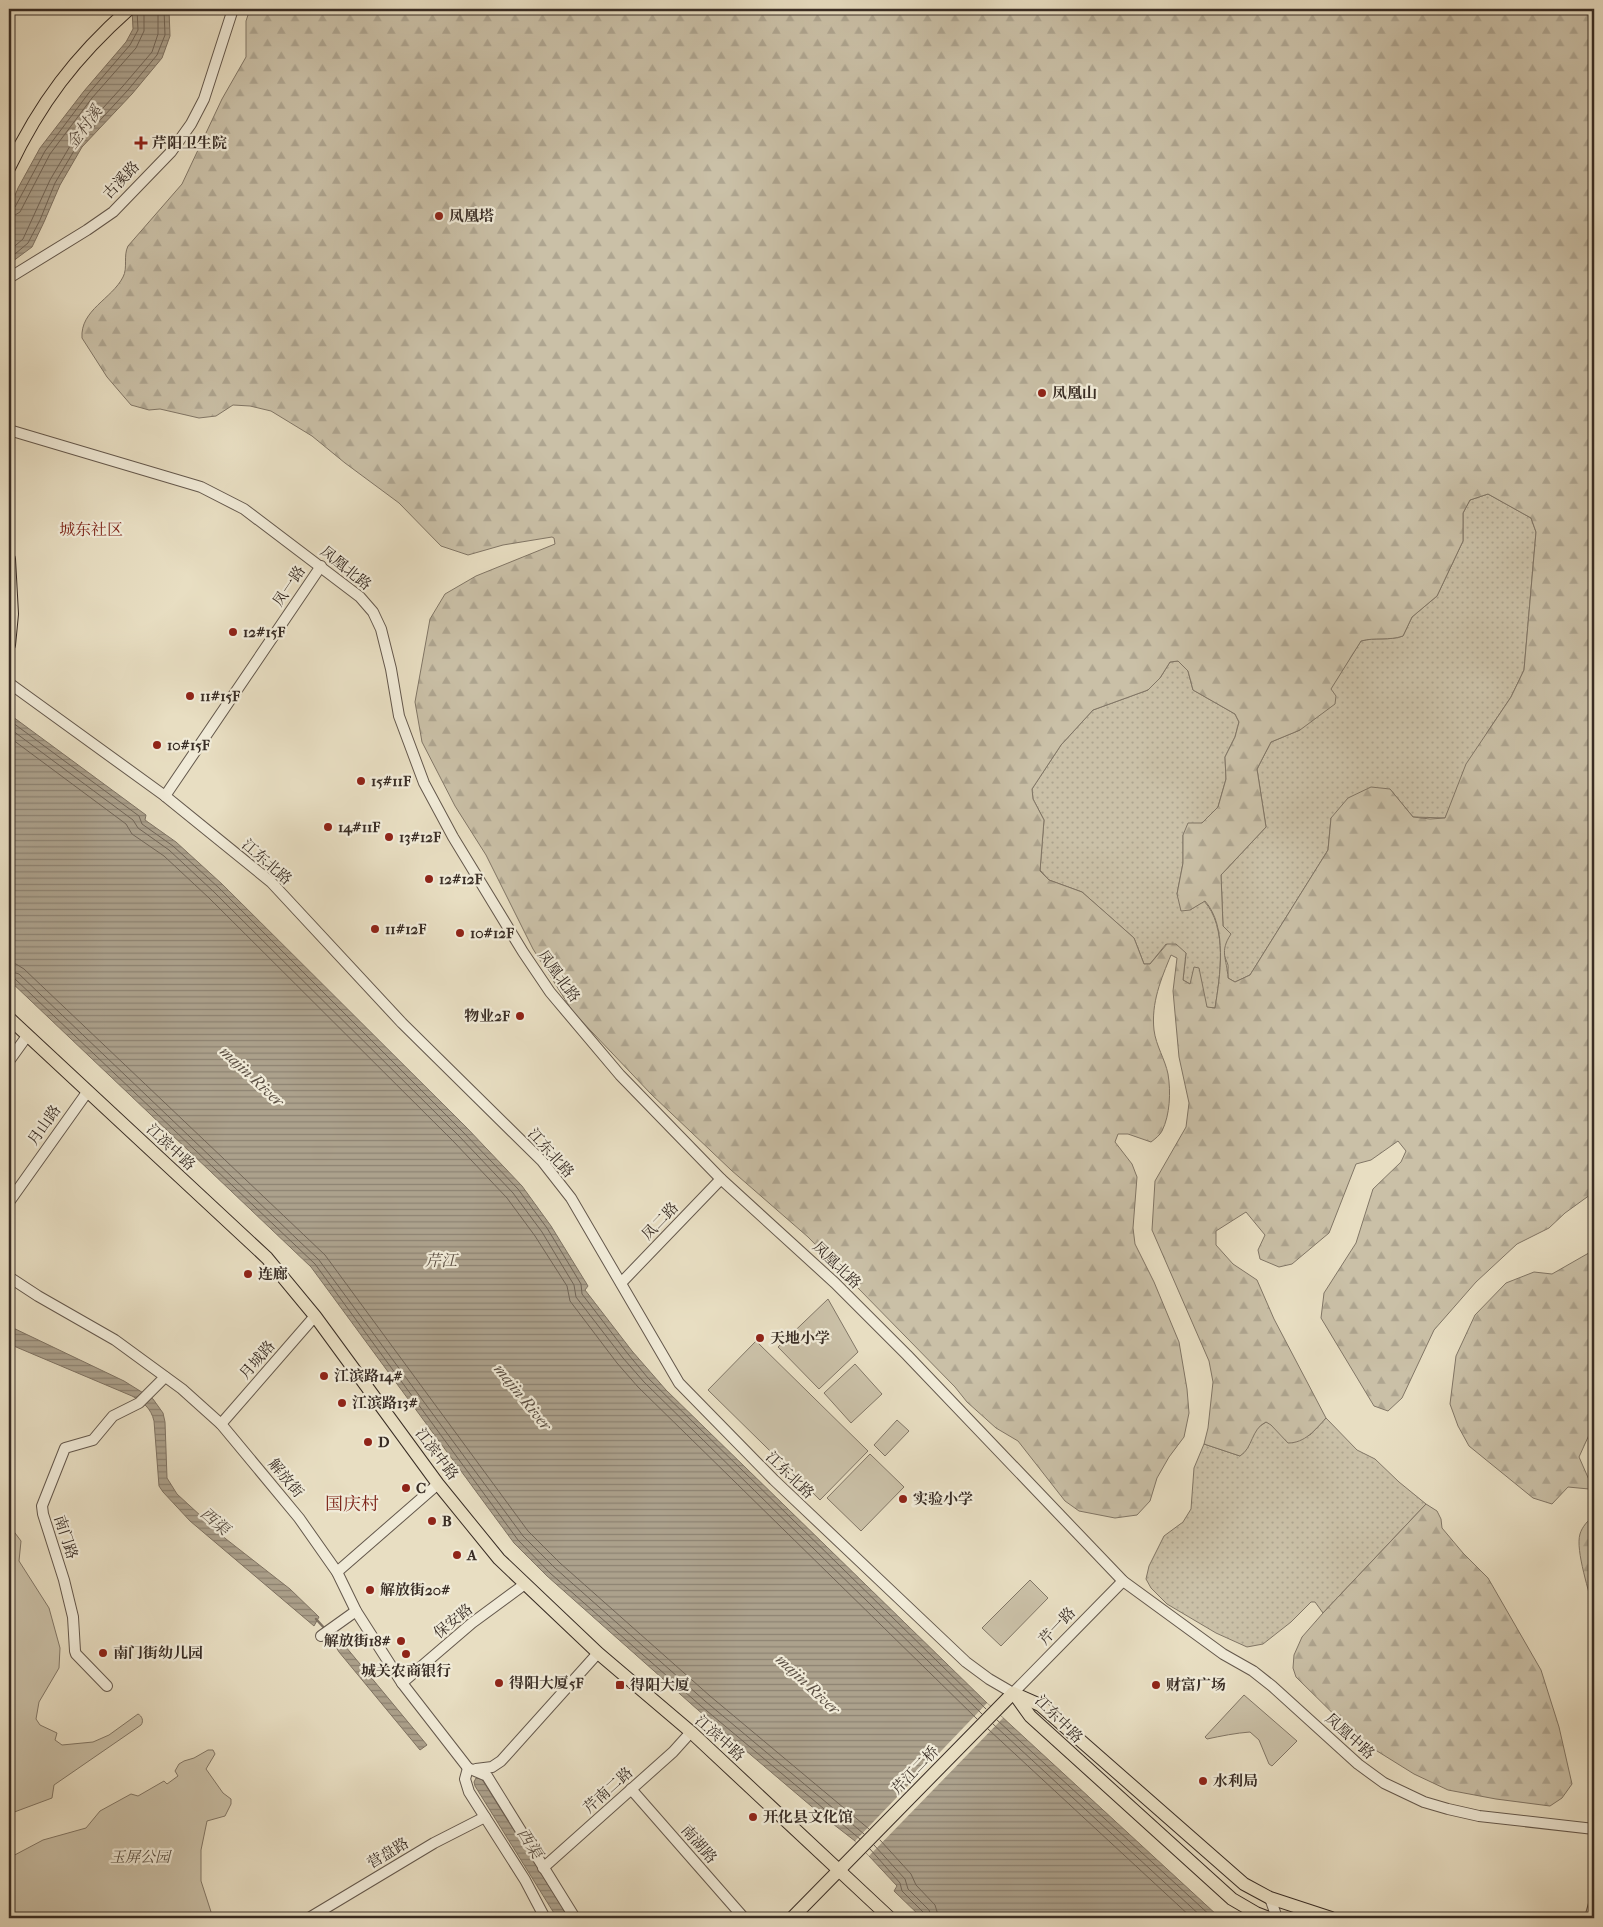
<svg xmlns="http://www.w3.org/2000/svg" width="1603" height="1927" viewBox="0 0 1603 1927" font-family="'IM FELL French Canon','Noto Serif SC',serif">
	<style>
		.grass { fill: url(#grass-dots); stroke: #817666 }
		.forest { fill: url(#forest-firs); stroke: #817666; fill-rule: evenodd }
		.park { fill: #cac0a7; stroke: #817666 }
		.water { fill: url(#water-rules); stroke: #7e7262 }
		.pier { fill: #e8dec2 }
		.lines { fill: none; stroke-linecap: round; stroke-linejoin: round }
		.shore { stroke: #726658; stroke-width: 1 }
		.stream { stroke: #7e7262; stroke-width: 2.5 }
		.minor-casing { stroke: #64584c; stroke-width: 12 }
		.major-casing { stroke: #382c24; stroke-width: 14 }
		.minor { stroke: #f0ead7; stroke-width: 10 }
		.major { stroke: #e8dec2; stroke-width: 12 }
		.poi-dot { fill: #8f2418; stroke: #f0ead7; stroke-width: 2 }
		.labels { text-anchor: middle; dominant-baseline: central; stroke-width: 4.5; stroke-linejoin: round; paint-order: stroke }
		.poi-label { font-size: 15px; font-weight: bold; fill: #382c24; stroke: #f0ead7; text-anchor: start }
		.street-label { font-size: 15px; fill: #382c24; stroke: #f0ead7 }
		.park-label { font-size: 15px; font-style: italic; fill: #554a3e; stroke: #f0ead7 }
		.water-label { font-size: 16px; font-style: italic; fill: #5b4f43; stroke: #f0ead7 }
		.neighbourhood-label { font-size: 16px; fill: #7a1f14; stroke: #f0ead7 }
		.quarter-label { font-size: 18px; fill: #7a1f14; stroke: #f0ead7 }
	</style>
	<defs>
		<pattern id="grass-dots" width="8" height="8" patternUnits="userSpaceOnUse" patternTransform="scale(1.25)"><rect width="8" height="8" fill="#cac0a7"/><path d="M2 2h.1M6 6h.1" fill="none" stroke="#aea590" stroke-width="1.8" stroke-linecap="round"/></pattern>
		<pattern id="forest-firs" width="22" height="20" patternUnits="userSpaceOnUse" patternTransform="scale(1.25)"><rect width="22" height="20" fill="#cac0a7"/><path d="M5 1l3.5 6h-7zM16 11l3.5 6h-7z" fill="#aea590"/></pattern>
		<pattern id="water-rules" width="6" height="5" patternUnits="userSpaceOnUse" patternTransform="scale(1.25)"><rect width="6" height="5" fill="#aca18c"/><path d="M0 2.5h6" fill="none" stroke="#8d8372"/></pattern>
	</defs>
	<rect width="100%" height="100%" fill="#e8dec2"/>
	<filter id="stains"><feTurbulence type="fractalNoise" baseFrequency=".004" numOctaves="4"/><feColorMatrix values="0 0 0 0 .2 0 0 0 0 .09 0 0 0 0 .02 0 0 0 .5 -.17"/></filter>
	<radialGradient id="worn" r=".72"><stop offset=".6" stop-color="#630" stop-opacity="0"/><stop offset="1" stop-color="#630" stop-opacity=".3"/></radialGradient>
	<!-- grass -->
	<g class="grass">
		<path d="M1488,494L1531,518L1536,532L1524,670L1511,697L1488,731L1445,818L1413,817L1390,789L1331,818L1328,850L1250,975L1235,982L1228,978V965L1223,952L1225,942L1223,926L1221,875L1266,827L1257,769L1271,742L1300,730L1330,689L1361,641C1375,637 1389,641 1403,636L1412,617L1437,596L1463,541V513L1470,500Z"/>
		<path d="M1178,661L1188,671L1193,690L1235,714L1239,722L1235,737L1225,757L1226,779L1218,807L1202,823L1183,835V863L1177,894L1190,910L1204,901C1228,927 1220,977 1215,1008H1207C1203,994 1195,986 1183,980L1186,953L1166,944L1150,964H1144L1134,938L1082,892L1049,880L1040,870L1044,820L1033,799L1032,789L1061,745L1093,710L1148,690L1160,678L1170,662Z"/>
		<polygon points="1326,1418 1357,1450 1375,1459 1399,1482 1426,1504 1323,1613 1315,1602 1311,1602 1291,1622 1263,1644 1247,1647 1216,1633 1167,1604 1151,1588 1146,1579 1149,1566 1164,1536 1183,1522 1191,1509 1194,1468 1204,1444 1240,1456 1257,1428 1266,1422 1310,1435"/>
	</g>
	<!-- forest -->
	<g class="forest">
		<path d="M250,9H1594V1192L1565,1213L1549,1228L1517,1244L1476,1282L1434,1330L1402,1398L1388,1411L1374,1406L1321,1318L1324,1293L1356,1243L1373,1189L1401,1162L1406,1151L1398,1141L1371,1160L1356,1164L1329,1233L1292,1264L1279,1267L1260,1259L1258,1250L1265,1235L1246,1212L1216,1231V1245L1233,1264L1257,1280L1274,1319L1326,1418C1315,1430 1305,1443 1288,1443L1271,1425L1266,1422C1251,1429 1253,1448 1240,1456L1204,1444L1208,1428L1213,1382L1209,1361L1152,1230L1155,1181L1186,1127L1189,1103L1179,1057L1173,991L1177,958L1171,955C1161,979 1151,1003 1154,1030C1156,1046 1165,1059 1168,1074C1171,1092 1170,1115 1162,1131C1160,1135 1155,1139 1151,1142L1128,1134H1118L1115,1142L1132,1164L1137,1177L1133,1228L1135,1244L1154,1282L1179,1342L1187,1389L1189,1413L1184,1437L1169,1457L1157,1478L1150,1501L1137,1515L1115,1518L1079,1511L1065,1501L1018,1441L996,1428L967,1402L955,1387L808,1237L731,1170L651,1094L573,1012L533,949L486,855L455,806L422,742L415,702L430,619L445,594L476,576L555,544L554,538L552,537L503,545L468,555L441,546L399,503L345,463L312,436L271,411L250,406L233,405L216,416L199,418L160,409L149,410L131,405L107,377L82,338C80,310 112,299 123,277C128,268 123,256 128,246L182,184L222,99L246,57V21ZM1488,494L1531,518L1536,532L1524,670L1511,697L1466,764L1445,818L1430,819L1413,817L1390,789L1371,787L1348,798L1331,818L1328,850L1250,975L1235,982L1228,978C1227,958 1219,952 1231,934L1223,926L1221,875L1266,827L1257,769L1271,742L1300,730L1335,704L1336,696L1331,689L1361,641C1375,637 1389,641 1403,636L1412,617L1437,596L1463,541V513L1470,500ZM1178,661L1188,671L1193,690L1235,714L1239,722L1235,737L1225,757L1226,779L1218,807L1202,823H1188L1183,835V863L1177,894L1181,911L1190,910L1205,901C1228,927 1220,977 1215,1008L1207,1007L1199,968L1194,967L1190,984L1183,980L1186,953L1176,944H1167L1150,964H1144L1134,938L1107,914L1082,892L1049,880L1040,871L1044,820L1033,799L1032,789L1061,745L1093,710L1148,690L1160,678L1170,662Z"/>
		<polygon points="1594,1250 1594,1424 1579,1457 1590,1482 1589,1489 1568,1487 1552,1504 1533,1498 1469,1446 1458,1426 1450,1404 1456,1356 1475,1315 1506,1283 1534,1272 1552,1274"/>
		<polygon points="1426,1504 1437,1511 1441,1519 1442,1528 1463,1553 1488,1578 1541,1670 1559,1727 1572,1784 1562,1798 1550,1806 1496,1799 1448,1790 1414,1774 1361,1741 1296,1677 1293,1668 1294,1655 1302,1637 1323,1613"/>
		<path d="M1594,1516V1612C1590,1594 1575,1550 1580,1534C1582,1527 1588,1520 1594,1516Z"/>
	</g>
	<!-- park -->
	<g class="park">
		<polygon points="828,1299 858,1352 819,1389 778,1347"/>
		<polygon points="756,1341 868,1451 820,1500 708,1390"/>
		<polygon points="855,1364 882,1394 851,1423 824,1393"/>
		<polygon points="897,1420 909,1431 885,1456 874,1445"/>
		<polygon points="870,1454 904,1487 861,1531 827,1498"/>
		<path d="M9,1525L21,1541L19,1561L49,1608L60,1648L59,1668L39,1702L36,1719L40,1725L57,1733L55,1740L62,1745L93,1742L109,1735L138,1714C142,1716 144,1721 141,1725L54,1785L52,1798L9,1814Z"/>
		<polygon points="1030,1580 1048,1598 1001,1646 982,1628"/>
		<path d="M1244,1695L1297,1741L1272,1766L1269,1764L1259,1740L1250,1732C1236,1733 1221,1736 1207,1739L1205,1737Z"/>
		<polygon points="208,1750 213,1750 215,1754 206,1769 223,1793 231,1799 231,1804 225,1816 207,1821 201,1850 201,1881 213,1918 9,1918 9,1858 43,1840 86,1828 100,1811 131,1794 138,1796 164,1781 167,1784 178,1776 175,1771 179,1764 184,1761 194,1758"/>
	</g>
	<!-- water -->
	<g class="water">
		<polygon points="132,9 169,9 170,36 162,58 132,94 82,147 60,185 44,222 32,247 9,264 9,210 18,188 40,148 84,91 126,42 133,29"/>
		<polygon points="9,714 146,815 145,820 176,842 222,884 467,1128 522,1186 551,1226 588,1286 585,1290 632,1351 666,1390 987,1703 1218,1916 1220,1915 1223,1918 922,1918 894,1891 897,1886 855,1841 824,1817 698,1710 547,1576 514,1543 311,1267 9,980"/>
		<path d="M9,1326L124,1381L153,1399L163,1413L165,1422L167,1478L177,1494L226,1539L290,1589L319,1617L314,1626L190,1521L163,1492L159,1486L154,1421C151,1408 143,1402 132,1396L9,1344Z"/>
		<polygon points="336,1635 427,1745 420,1750 339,1652 331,1639"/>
		<polygon points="476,1778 481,1779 483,1781 569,1918 557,1918 475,1786 474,1782"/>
	</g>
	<!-- pier -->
	<polygon class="pier" points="987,1703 1003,1718 869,1856 855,1841"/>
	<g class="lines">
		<!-- shore -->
		<g class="shore">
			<polyline points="9,210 15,207 45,151 88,94 130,45 138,30 137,9"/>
			<polyline points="9,217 15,215 20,212 50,154 92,98 136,48 144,31 144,9"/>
			<polyline points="9,251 23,239 50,180 73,141 123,86 152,52 158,34 158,9"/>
			<polyline points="9,259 28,243 40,220 55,183 78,144 128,90 157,55 165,35 164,9"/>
			<polyline points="9,720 139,816 142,824 173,846 219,888 463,1132 518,1189 547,1228 581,1284 582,1294 628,1354 648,1378 986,1709"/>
			<polyline points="9,728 133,820 138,828 169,850 214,892 459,1136 513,1193 542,1232 574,1285 576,1297 623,1358 644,1382 982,1714"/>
			<polyline points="9,737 126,824 132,834 164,856 209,898 453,1141 507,1198 535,1236 567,1286 570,1301 617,1363 638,1387 977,1719"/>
			<polyline points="9,963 16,964 24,969 325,1255 528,1531 560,1563 710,1696 869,1829"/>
			<polyline points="9,971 19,974 319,1260 523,1536 555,1568 705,1701 864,1834"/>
			<polyline points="9,977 14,978 315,1264 518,1540 550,1573 701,1706 860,1839"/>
			<polyline points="997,1720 1213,1918"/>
			<polyline points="993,1724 1203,1918"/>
			<polyline points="988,1729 1192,1918"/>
			<polyline points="880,1840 911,1874 916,1885 935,1905 939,1918"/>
			<polyline points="874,1845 905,1879 908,1889 929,1910 932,1918"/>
			<polyline points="870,1849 900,1883 902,1891 924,1913 925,1918"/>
		</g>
		<!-- stream -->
		<polyline class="stream" points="316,1619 326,1630"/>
		<!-- minor casing -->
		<g class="minor-casing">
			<g id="minor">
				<polyline points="9,278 87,230 113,212 171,152 191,124 204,99 233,9"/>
				<polyline points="9,430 201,487 244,509 360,597 373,612 381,629 391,669 399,716 424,783 453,837 523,952 550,992 620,1075 721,1179 835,1283 907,1355 1123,1581 1223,1654 1253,1671 1272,1686 1358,1764 1384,1783 1424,1802 1448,1809 1479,1816 1594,1829"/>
				<polyline points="9,683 165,796 271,882 402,1023 542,1161 571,1198 679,1383 774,1480 966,1662 989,1679 1013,1693 1123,1581"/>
				<polyline points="165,796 321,566"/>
				<polyline points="9,1061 27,1036"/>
				<polyline points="9,1202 88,1091"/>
				<polyline points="9,1277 38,1296 115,1340 182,1389 221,1424 299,1518 337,1572 356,1611 402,1683 468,1768 487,1776 575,1918"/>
				<polyline points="621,1283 721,1179"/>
				<polyline points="221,1424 315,1316"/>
				<polyline points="337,1572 438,1484"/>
				<polyline points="321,1636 356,1611"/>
				<polyline points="402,1683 472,1623 525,1584"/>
				<polyline points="107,1686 76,1654 75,1651 73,1617 64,1580 43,1514 42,1506 65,1448 93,1440 113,1416 139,1403 165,1377"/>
				<polyline points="468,1768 465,1779 469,1792 525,1880 545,1918"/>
				<polyline points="476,1769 492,1767 501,1761 598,1653"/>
				<polyline points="631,1789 744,1918"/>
				<polyline points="543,1868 673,1752 691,1732"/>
				<polyline points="1270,1898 1277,1918"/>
				<polyline points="309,1918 434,1843 485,1817"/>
				<polyline points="1590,1918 1594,1904"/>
			</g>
		</g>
		<!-- major casing -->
		<g class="major-casing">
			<g id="major">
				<path d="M9,168C40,103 75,57 129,9"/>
				<polyline points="9,559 12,614 9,645"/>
				<polyline points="9,1018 267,1258 315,1316 438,1484 499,1559 598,1653 691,1732 890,1918"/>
				<polyline points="1013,1693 1040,1705 1244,1884 1270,1898 1331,1918"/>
				<polyline points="1015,1695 1030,1716 1232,1899 1256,1913 1269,1918"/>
				<polyline points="792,1918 1013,1693"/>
			</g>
		</g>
		<!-- minor -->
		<use href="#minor" class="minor"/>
		<!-- major -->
		<use href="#major" class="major"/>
	</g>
	<!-- markers -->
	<g class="poi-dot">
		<path d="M138.5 135.5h5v5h5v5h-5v5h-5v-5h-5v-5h5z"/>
		<circle cx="439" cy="216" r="5"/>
		<circle cx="1042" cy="393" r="5"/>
		<circle cx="233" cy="632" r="5"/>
		<circle cx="190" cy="696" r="5"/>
		<circle cx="157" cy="745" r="5"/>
		<circle cx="361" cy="781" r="5"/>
		<circle cx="328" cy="827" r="5"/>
		<circle cx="389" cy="837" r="5"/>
		<circle cx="429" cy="879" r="5"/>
		<circle cx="375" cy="929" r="5"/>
		<circle cx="460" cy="933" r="5"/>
		<circle cx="520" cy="1016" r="5"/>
		<circle cx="248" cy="1274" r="5"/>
		<circle cx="760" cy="1338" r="5"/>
		<circle cx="324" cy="1376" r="5"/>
		<circle cx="342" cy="1403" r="5"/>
		<circle cx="368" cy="1442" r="5"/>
		<circle cx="406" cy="1488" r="5"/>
		<circle cx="903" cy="1499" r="5"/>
		<circle cx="432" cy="1521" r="5"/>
		<circle cx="457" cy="1555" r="5"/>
		<circle cx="370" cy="1590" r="5"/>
		<circle cx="401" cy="1641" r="5"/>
		<circle cx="103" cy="1653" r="5"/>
		<circle cx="406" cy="1654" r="5"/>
		<circle cx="499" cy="1683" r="5"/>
		<rect x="615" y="1680" width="10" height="10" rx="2.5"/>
		<circle cx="1156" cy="1685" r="5"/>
		<circle cx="1203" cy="1781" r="5"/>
		<circle cx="753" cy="1817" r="5"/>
	</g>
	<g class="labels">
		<!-- poi labels -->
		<g class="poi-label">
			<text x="152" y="143">芹阳卫生院</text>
			<text x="449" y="216">凤凰塔</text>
			<text x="1052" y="393">凤凰山</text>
			<text x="243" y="632">12#15F</text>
			<text x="200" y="696">11#15F</text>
			<text x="167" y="745">10#15F</text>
			<text x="371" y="781">15#11F</text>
			<text x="338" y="827">14#11F</text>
			<text x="399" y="837">13#12F</text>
			<text x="439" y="879">12#12F</text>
			<text x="385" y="929">11#12F</text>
			<text x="470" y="933">10#12F</text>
			<text x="510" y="1016" text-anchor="end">物业2F</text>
			<text x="258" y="1274">连廊</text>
			<text x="770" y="1338">天地小学</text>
			<text x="334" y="1376">江滨路14#</text>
			<text x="352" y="1403">江滨路13#</text>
			<text x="378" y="1442">D</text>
			<text x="416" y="1488">C</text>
			<text x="913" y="1499">实验小学</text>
			<text x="442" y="1521">B</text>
			<text x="467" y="1555">A</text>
			<text x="380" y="1590">解放街20#</text>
			<text x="391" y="1641" text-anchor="end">解放街18#</text>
			<text x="113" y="1653">南门街幼儿园</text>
			<text x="406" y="1671" text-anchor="middle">城关农商银行</text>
			<text x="509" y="1683">得阳大厦5F</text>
			<text x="630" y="1685">得阳大厦</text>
			<text x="1166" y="1685">财富广场</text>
			<text x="1213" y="1781">水利局</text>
			<text x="763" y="1817">开化县文化馆</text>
		</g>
		<!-- street labels -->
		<g class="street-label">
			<text transform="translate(121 180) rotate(-46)">古溪路</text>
			<text transform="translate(346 568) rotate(39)">凤凰北路</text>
			<text transform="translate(289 586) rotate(-56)">凤一路</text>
			<text transform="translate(267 862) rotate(41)">江东北路</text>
			<text transform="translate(559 976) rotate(54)">凤凰北路</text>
			<text transform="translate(44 1125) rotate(-55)">月山路</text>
			<text transform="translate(171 1147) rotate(43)">江滨中路</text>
			<text transform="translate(551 1153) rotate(48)">江东北路</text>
			<text transform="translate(660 1221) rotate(-46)">凤二路</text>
			<text transform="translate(837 1265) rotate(44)">凤凰北路</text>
			<text transform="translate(257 1360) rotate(-49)">月城路</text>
			<text transform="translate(437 1454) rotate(53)">江滨中路</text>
			<text transform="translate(790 1475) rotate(44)">江东北路</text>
			<text transform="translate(286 1478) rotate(50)">解放街</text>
			<text transform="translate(66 1537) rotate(72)">南门路</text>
			<text transform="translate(453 1621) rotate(-39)">保安路</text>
			<text transform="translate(1057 1626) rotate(-46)">芹一路</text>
			<text transform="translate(1059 1719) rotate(45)">江东中路</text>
			<text transform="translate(1350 1736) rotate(42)">凤凰中路</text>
			<text transform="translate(720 1738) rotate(42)">江滨中路</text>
			<text transform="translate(915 1770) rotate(-46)">芹江二桥</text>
			<text transform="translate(608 1790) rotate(-42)">芹南二路</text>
			<text transform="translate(699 1844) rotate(49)">南湖路</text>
			<text transform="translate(388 1853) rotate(-31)">营盘路</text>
		</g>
		<!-- park labels -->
		<g class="park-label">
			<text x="140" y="1857">玉屏公园</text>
		</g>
		<!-- water labels -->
		<g class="water-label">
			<text transform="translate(84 127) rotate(-54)">金村溪</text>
			<text transform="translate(252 1076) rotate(43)">majin River</text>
			<text x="441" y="1260">芹江</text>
			<text transform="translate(523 1397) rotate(51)">majin River</text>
			<text transform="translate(215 1521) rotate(41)">西渠</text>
			<text transform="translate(808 1684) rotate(43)">majin River</text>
			<text transform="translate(530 1843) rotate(58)">西渠</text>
		</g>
		<!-- neighbourhood labels -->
		<g class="neighbourhood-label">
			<text x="91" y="529">城东社区</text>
		</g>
		<!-- quarter labels -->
		<g class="quarter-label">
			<text x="352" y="1504">国庆村</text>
		</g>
	</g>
	<!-- margin -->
	<rect width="1603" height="1927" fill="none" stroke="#e8dec2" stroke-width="30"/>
	<rect x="10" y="10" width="1583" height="1907" fill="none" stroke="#382c24" stroke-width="2.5"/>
	<rect x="15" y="15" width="1573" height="1897" fill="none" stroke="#382c24"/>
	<rect width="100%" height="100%" filter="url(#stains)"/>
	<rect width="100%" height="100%" fill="url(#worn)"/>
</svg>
